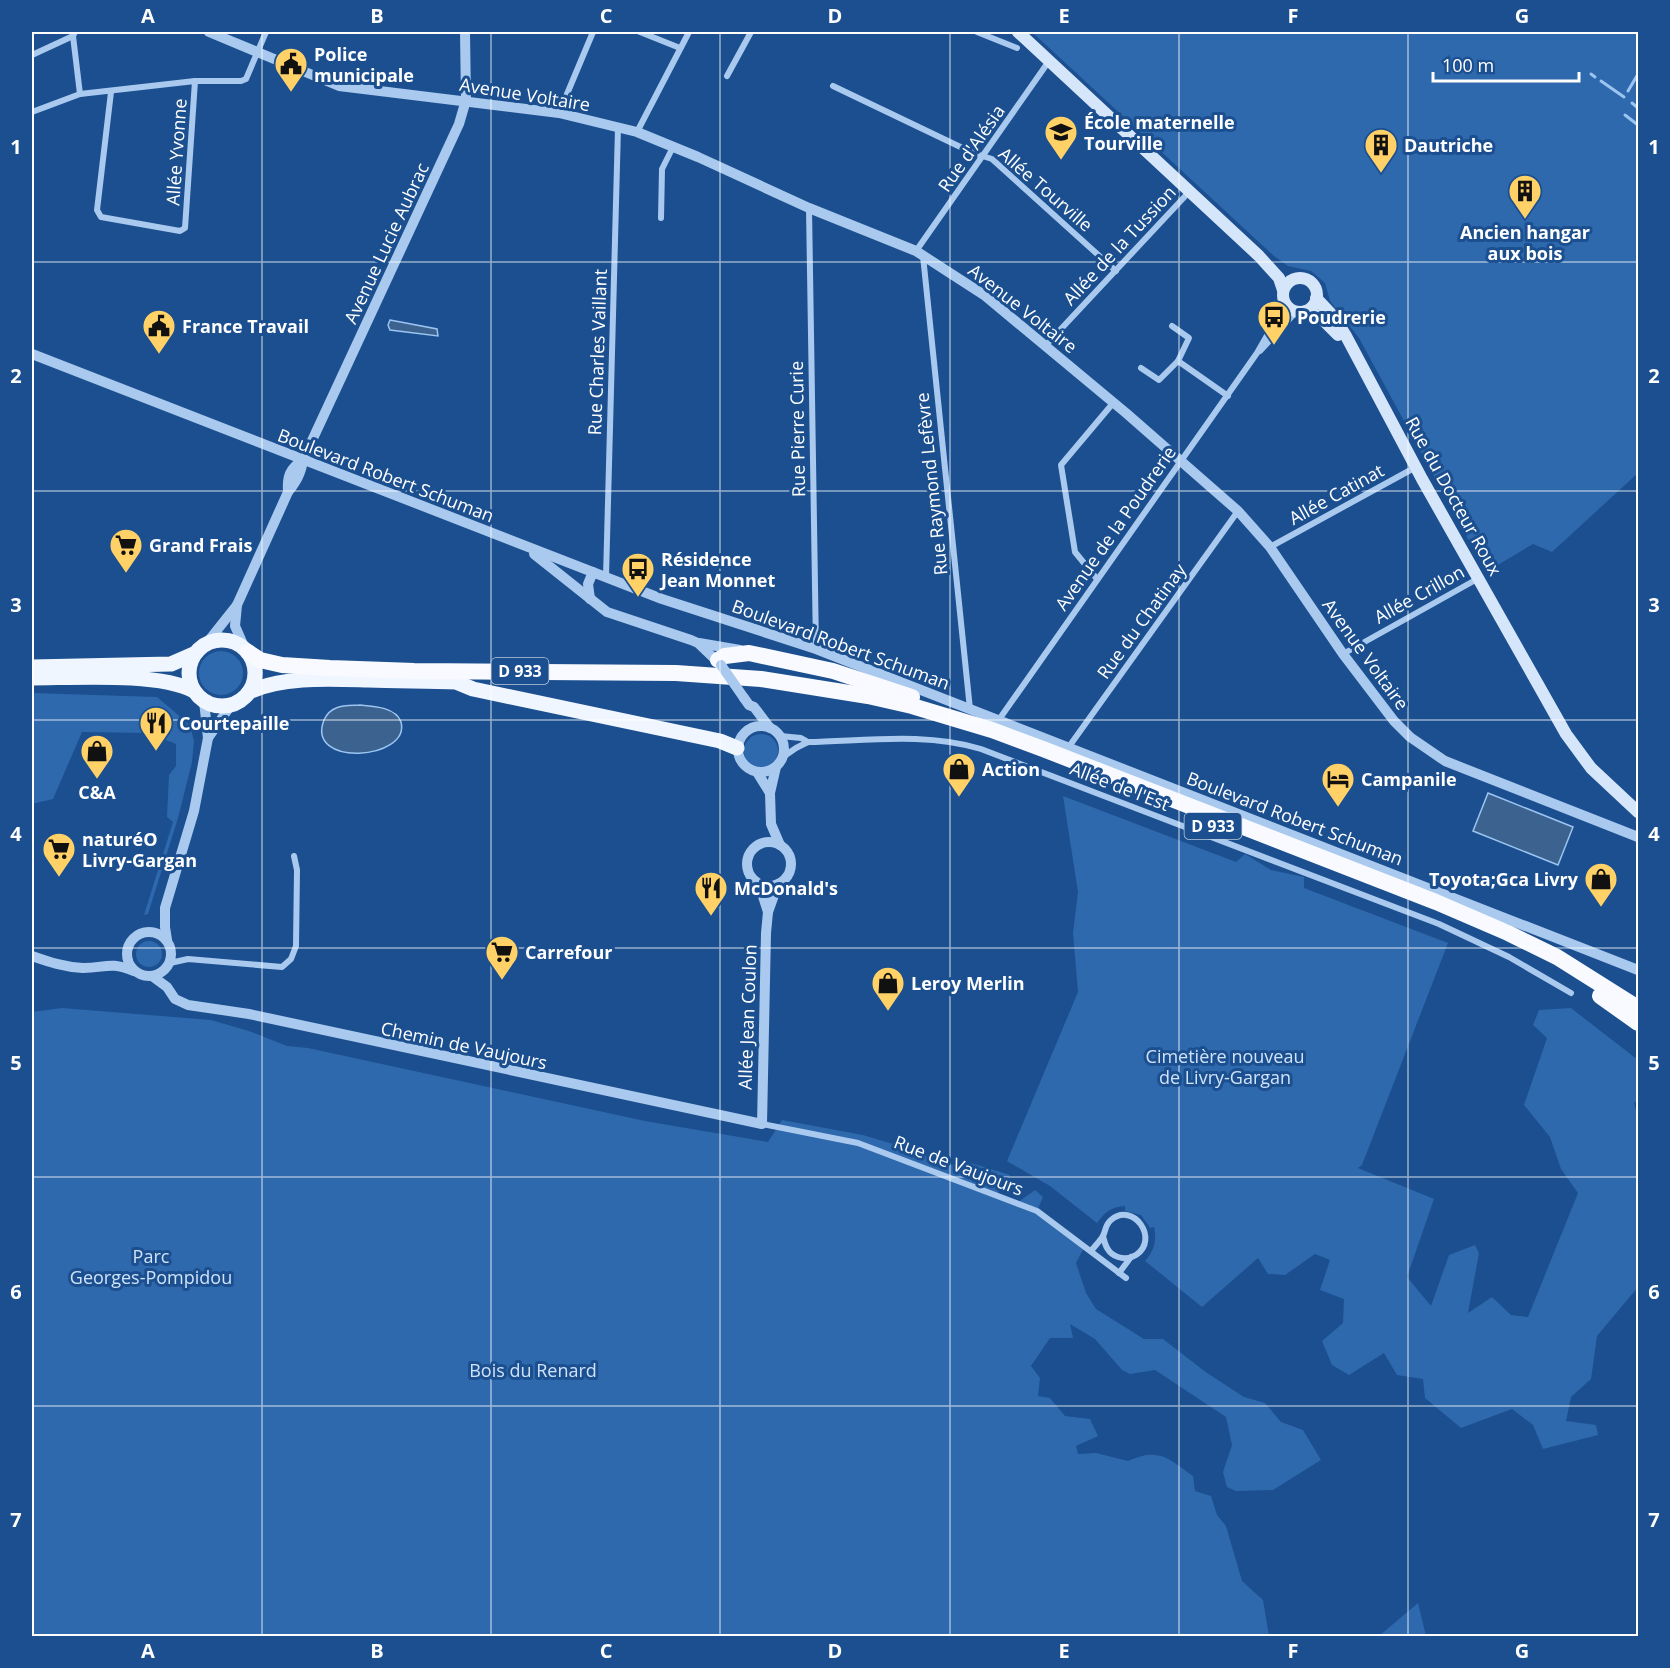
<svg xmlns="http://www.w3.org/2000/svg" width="1670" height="1668" viewBox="0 0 1670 1668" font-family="'Open Sans',sans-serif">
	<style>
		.green { fill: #2e69ad }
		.water { fill: #3c6290; stroke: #9cc4f0; stroke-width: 1.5 }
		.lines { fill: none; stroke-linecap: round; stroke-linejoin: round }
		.stream { stroke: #9cc4f0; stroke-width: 3 }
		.minor { stroke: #a9c9ee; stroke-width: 6 }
		.tertiary { stroke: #a9c9ee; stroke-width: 10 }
		.secondary { stroke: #d6e6fa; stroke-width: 12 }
		.primary { stroke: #f0f6ff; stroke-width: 15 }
		.trunk { stroke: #f8faff; stroke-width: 16 }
		.tertiary-bridge { stroke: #a9c9ee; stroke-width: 10 }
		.grid { fill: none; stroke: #fff; stroke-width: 1.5; stroke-opacity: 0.55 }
		.labels { text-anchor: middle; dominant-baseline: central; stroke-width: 6; stroke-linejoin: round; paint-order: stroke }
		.shield { fill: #1b4f8f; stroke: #bbcadd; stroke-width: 1.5 }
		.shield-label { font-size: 16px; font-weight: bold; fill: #fff }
		.poi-label { font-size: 18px; font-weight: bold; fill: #fff; stroke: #1b4f8f; text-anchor: start }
		.street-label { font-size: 18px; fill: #fff; stroke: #1b4f8f }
		.park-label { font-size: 18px; fill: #cfe3fa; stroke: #1b4f8f }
		.neatline { fill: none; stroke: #fff; stroke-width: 2 }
		.grid-label { font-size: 20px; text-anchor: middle; font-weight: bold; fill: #fff }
	</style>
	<rect width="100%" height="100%" fill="#1b4f8f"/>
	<!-- green -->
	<g class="green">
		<polygon points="1032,32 1638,32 1638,473 1552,552 1533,544 1486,572 1359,338 1330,301 1325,283 1311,271 1288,266 1274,256"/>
		<circle cx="221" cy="673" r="22"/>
		<polygon points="32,693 157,697 190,725 194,741 192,762 178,818 148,914 144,915 173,822 167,817 169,775 176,766 176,744 148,733 82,732 53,799 32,804"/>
		<circle cx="761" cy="751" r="17"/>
		<path d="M1063,796L1236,862L1245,854L1271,870L1304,877V888L1448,943L1362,1165L1358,1168L1434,1199L1407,1277L1431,1306L1449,1255L1475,1245L1479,1253L1468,1313L1492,1297L1511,1315L1528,1317L1578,1193L1561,1169L1550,1137L1524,1105L1547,1038L1533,1025L1539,1010L1571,1008L1638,1060V1100L1634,1103L1638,1118V1287L1597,1336L1591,1379L1571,1397L1566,1421L1596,1425L1598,1435L1543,1449L1533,1425L1512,1409L1461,1428L1425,1398L1423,1379L1397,1375L1384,1353L1349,1375L1332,1365L1322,1341L1343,1323L1344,1299L1320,1290L1330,1260L1315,1254L1285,1275L1268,1274L1258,1258L1202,1307L1145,1261C1154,1251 1157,1241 1154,1227L1150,1228L1141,1215L1125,1211V1206C1111,1207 1105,1212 1097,1223L1050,1186L1007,1161L1078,992L1073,933L1078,892Z"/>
		<circle cx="149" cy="954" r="13"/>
		<path d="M62,1008L211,1020L249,1031L287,1046L308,1048L645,1121L768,1142L782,1120L863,1135L913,1150L949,1165L971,1163L1010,1175L996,1196L1017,1203L1035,1190L1043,1197L1037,1211L1085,1246L1076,1263L1086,1293L1096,1309L1144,1339H1163L1207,1373L1244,1397L1265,1403L1281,1422L1303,1430L1321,1460L1273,1490L1236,1491L1227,1487L1223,1472L1232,1445L1226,1417L1155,1370L1130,1374L1122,1370L1095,1339L1070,1324L1073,1338H1050L1031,1366L1040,1378L1038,1396L1050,1398L1065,1416L1090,1419L1098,1436L1076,1446L1078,1454L1096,1453L1128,1461C1159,1447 1168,1458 1193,1476L1195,1491L1211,1496L1217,1515L1226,1526L1242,1581L1263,1600L1269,1636H32V1012Z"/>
		<polygon points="1418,1603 1426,1636 1379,1636"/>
	</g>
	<!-- water -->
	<g class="water">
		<polygon points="390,320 437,329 438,336 390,330 388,325"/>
		<path d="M360,705C372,706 396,707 401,722C411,760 305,768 324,720C331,704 346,706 360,705Z"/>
		<polygon points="1488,793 1573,827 1558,865 1473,831"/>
	</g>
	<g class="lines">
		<!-- stream -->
		<g class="stream">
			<polyline points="1591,74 1595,77"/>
			<polyline points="1601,81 1624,97"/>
			<polyline points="1628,91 1638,74"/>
			<polyline points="1632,103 1638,108"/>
			<polyline points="1625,115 1638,125"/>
		</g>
		<!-- minor -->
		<g class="minor">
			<polyline points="75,32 73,36 80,94"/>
			<polyline points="640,32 680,48"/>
			<polyline points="977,32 1017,48"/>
			<polyline points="32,55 73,36"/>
			<polyline points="727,76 751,32"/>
			<polyline points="833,86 973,153 992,159 1116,271"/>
			<polyline points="111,92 97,210 101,217 180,231 185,228 195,81"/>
			<polyline points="32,112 80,94 195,81 241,81 246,79 266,32"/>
			<polyline points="559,113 593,32"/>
			<polyline points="637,132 689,32"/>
			<polyline points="809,208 816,649"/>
			<polyline points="661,218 662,169 673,147"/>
			<polyline points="916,251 1049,61"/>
			<polyline points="923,256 970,709"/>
			<polyline points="1046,345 1189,192"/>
			<polyline points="1260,351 1296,312"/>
			<polyline points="1178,361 1228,396"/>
			<polyline points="1141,368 1159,380 1178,361 1189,338 1172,326"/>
			<polyline points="1270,547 1416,467"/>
			<polyline points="606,577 618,128"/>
			<polyline points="1097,579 1075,552 1061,465 1114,402"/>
			<polyline points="1343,654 1479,578"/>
			<polyline points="998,721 1257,353 1281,311 1284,302"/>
			<polyline points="780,736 801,738 808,742"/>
			<polyline points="1068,748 1238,511"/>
			<path d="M783,757L796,748L808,742C865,741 925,732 981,749L1439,924L1509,957L1571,993"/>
			<polyline points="170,963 188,959 282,967 291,959 296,946 297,870 294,856"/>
			<polyline points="762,1124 858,1143 1037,1211 1126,1278"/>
			<path d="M1091,1251C1095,1246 1100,1241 1103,1236C1106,1230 1105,1225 1111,1220C1133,1201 1160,1239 1136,1255C1131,1258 1124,1259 1118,1257C1108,1254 1105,1245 1103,1236"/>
			<polyline points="1119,1273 1131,1257"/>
		</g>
		<!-- tertiary -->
		<g class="tertiary">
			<polyline points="209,32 339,86 559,113 637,132 698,157 809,208 916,251 984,295 1126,413 1238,511 1270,547 1343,654 1394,721 1410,737 1445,761 1638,837"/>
			<polyline points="32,354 662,599 816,649 1638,970"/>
			<path d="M288,492C287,477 289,469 303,460"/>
			<polyline points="534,554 607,612 691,640 698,643 721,665"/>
			<polyline points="590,599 588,584 593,572"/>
			<polyline points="237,605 235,626 245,649"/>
			<polyline points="699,643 740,650"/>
			<path d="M206,644L237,605L288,492C296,482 301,474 303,460L459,124L466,100L465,32"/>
			<polyline points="744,698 749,705 754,707 770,728"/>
			<circle cx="761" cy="749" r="23"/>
			<polyline points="208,738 231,705"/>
			<polyline points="776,767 770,793 771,824 780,845"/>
			<polyline points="757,772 770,793"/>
			<circle cx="769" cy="864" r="22"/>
			<polyline points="759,884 768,912"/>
			<circle cx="149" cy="954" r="22"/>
			<polyline points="167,940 165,927 165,908 194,811 208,738 204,701"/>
			<path d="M32,956C49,962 64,967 83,968C106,968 109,961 134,971"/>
			<polyline points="152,976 167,987 175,999 188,1005 249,1014 762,1124 766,933 768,912 778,884"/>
		</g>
		<!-- secondary -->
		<g class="secondary">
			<polyline points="1018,32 1259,256 1279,278 1283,290"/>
			<circle cx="1300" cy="295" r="17"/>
			<polyline points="1316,298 1334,317 1346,336 1422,479 1566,734 1591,768 1638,812"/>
			<polyline points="1306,311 1319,316 1338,335"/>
		</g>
		<!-- primary -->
		<g class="primary">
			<circle cx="222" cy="673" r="33"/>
			<polyline points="32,667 171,664 194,654"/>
			<path d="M32,678C73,678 159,672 194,691"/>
			<path d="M249,692C282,676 332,679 368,680C397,681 426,681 456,682L473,689L720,741L737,748"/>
		</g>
		<!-- trunk -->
		<g class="trunk">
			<polyline points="248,652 260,660 282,665 330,668 414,671 676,673 761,679 868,696 912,706 992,730 1043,749 1436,902 1508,933 1557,957 1638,1008"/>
			<polyline points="718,660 725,656 749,653 833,671 912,697"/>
			<polyline points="1600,996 1638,1023"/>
		</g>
		<!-- tertiary-bridge -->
		<polyline class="tertiary-bridge" points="721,665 744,698"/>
	</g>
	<!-- grid -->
	<path class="grid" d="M262,32V1636M491,32V1636M720,32V1636M950,32V1636M1179,32V1636M1408,32V1636M32,262H1638M32,491H1638M32,720H1638M32,948H1638M32,1177H1638M32,1406H1638"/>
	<!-- icons -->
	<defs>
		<g id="civic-pin" transform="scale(1.725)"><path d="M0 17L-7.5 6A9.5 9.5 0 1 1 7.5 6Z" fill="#ffd166" stroke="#1b4f8f"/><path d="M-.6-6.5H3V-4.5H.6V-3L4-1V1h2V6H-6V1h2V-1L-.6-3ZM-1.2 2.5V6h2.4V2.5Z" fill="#111"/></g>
		<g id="school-pin" transform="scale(1.725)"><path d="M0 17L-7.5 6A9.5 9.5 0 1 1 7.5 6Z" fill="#ffd166" stroke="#1b4f8f"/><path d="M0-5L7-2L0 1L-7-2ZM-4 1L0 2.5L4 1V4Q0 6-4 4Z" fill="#111"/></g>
		<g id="building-pin" transform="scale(1.725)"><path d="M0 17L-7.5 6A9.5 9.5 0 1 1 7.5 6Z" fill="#ffd166" stroke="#1b4f8f"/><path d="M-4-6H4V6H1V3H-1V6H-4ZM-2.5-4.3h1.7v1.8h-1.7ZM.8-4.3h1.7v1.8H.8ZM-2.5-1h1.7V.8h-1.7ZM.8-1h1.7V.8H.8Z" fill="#111"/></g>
		<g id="bus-pin" transform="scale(1.725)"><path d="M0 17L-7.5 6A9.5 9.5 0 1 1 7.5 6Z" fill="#ffd166" stroke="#1b4f8f"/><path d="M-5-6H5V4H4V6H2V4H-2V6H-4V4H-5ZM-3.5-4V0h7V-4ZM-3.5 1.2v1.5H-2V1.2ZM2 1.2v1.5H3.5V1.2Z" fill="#111"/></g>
		<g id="supermarket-pin" transform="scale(1.725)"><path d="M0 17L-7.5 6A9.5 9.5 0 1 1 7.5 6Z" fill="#ffd166" stroke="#1b4f8f"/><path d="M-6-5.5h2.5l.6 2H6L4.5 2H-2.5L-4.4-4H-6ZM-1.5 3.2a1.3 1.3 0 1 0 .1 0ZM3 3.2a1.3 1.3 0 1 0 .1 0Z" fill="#111"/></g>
		<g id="restaurant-pin" transform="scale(1.725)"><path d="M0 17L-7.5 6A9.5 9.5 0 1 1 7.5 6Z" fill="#ffd166" stroke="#1b4f8f"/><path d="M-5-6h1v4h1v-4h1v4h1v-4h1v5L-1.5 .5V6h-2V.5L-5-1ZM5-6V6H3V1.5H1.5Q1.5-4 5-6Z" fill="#111"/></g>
		<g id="shop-pin" transform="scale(1.725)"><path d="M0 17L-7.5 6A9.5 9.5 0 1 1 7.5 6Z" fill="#ffd166" stroke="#1b4f8f"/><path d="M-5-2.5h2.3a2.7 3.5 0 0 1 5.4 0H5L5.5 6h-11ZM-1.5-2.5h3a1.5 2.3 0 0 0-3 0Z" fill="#111"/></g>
		<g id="hotel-pin" transform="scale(1.725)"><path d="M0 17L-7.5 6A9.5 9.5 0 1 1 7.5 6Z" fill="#ffd166" stroke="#1b4f8f"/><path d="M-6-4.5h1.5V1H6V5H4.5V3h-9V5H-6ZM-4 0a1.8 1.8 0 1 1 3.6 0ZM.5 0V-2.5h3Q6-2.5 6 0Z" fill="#111"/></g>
	</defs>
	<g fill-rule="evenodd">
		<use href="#civic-pin" x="291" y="64"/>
		<use href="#school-pin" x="1061" y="132"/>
		<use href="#building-pin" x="1381" y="145"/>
		<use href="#building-pin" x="1525" y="191"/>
		<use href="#bus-pin" x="1274" y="317"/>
		<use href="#civic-pin" x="159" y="326"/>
		<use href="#supermarket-pin" x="126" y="545"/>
		<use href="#bus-pin" x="638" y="569"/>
		<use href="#restaurant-pin" x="156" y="723"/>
		<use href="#shop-pin" x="97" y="751"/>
		<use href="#shop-pin" x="959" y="769"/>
		<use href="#hotel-pin" x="1338" y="779"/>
		<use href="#supermarket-pin" x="59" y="849"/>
		<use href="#shop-pin" x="1601" y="879"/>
		<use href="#restaurant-pin" x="711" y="888"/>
		<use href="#supermarket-pin" x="502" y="952"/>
		<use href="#shop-pin" x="888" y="983"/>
	</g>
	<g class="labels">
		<!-- shield labels -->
		<g class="shield">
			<rect x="491.5" y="658" width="57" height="26" rx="4.5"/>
			<rect x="1184.5" y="813" width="57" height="26" rx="4.5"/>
		</g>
		<g class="shield-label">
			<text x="520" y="671">D 933</text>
			<text x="1213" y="826">D 933</text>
		</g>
		<!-- poi labels -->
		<g class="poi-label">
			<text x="314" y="54">Police<tspan x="314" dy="21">municipale</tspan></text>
			<text x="1084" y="122">École maternelle<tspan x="1084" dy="21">Tourville</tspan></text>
			<text x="1404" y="145">Dautriche</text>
			<text x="1525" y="232" text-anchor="middle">Ancien hangar<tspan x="1525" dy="21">aux bois</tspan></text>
			<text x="1297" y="317">Poudrerie</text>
			<text x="182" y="326">France Travail</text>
			<text x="149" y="545">Grand Frais</text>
			<text x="661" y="559">Résidence<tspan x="661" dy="21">Jean Monnet</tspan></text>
			<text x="179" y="723">Courtepaille</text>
			<text x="982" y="769">Action</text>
			<text x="1361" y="779">Campanile</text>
			<text x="97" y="792" text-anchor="middle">C&amp;A</text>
			<text x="82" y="839">naturéO<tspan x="82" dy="21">Livry-Gargan</tspan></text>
			<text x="1578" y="879" text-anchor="end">Toyota;Gca Livry</text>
			<text x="734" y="888">McDonald's</text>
			<text x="525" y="952">Carrefour</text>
			<text x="911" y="983">Leroy Merlin</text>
		</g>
		<!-- street labels -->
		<g class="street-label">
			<text transform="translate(525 94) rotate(9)">Avenue Voltaire</text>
			<text transform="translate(971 148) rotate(-55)">Rue d'Alésia</text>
			<text transform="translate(176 152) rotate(-86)">Allée Yvonne</text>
			<text transform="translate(1046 189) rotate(41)">Allée Tourville</text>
			<text transform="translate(386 243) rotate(-65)">Avenue Lucie Aubrac</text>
			<text transform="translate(1119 245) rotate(-47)">Allée de la Tussion</text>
			<text transform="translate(1023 308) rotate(38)">Avenue Voltaire</text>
			<text transform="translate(597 352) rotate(-88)">Rue Charles Vaillant</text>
			<text transform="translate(797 429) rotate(-91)">Rue Pierre Curie</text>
			<text transform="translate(386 475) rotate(21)">Boulevard Robert Schuman</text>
			<text transform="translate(931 484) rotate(-96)">Rue Raymond Lefèvre</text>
			<text transform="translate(1336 494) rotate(-29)">Allée Catinat</text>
			<text transform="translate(1454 496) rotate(61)">Rue du Docteur Roux</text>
			<text transform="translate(1115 528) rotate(-55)">Avenue de la Poudrerie</text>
			<text transform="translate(1419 594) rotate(-29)">Allée Crillon</text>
			<text transform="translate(1141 621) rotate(-54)">Rue du Chatinay</text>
			<text transform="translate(841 644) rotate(20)">Boulevard Robert Schuman</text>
			<text transform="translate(1366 654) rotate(54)">Avenue Voltaire</text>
			<text transform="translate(1120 786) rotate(21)">Allée de l'Est</text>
			<text transform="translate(1295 818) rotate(21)">Boulevard Robert Schuman</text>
			<text transform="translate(747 1017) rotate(-88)">Allée Jean Coulon</text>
			<text transform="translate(464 1045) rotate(12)">Chemin de Vaujours</text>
			<text transform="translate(959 1165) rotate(21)">Rue de Vaujours</text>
		</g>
		<!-- park labels -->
		<g class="park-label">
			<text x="1225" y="1056">Cimetière nouveau<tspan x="1225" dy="21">de Livry-Gargan</tspan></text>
			<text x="151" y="1256">Parc<tspan x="151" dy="21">Georges-Pompidou</tspan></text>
			<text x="533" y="1370">Bois du Renard</text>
		</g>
	</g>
	<!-- border -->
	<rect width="1670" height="1668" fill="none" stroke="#1b4f8f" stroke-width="66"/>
	<!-- scale -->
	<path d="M1433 72v9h146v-9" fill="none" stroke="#ffffff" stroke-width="3"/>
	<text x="1442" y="72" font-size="18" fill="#ffffff" stroke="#1b4f8f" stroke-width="4.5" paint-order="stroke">100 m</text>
	<rect x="33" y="33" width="1604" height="1602" class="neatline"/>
	<g class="grid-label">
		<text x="148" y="23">A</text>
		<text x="377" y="23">B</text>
		<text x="606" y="23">C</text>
		<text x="835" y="23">D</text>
		<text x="1064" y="23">E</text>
		<text x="1293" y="23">F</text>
		<text x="1522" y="23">G</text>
		<text x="16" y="154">1</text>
		<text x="1654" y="154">1</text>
		<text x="16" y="383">2</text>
		<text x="1654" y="383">2</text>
		<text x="16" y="612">3</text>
		<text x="1654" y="612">3</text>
		<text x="16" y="841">4</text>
		<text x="1654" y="841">4</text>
		<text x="16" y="1070">5</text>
		<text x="1654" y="1070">5</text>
		<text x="16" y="1299">6</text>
		<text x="1654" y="1299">6</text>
		<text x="16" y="1527">7</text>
		<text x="1654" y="1527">7</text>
		<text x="148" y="1658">A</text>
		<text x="377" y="1658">B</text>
		<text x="606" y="1658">C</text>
		<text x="835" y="1658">D</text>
		<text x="1064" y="1658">E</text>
		<text x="1293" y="1658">F</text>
		<text x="1522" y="1658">G</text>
	</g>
</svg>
